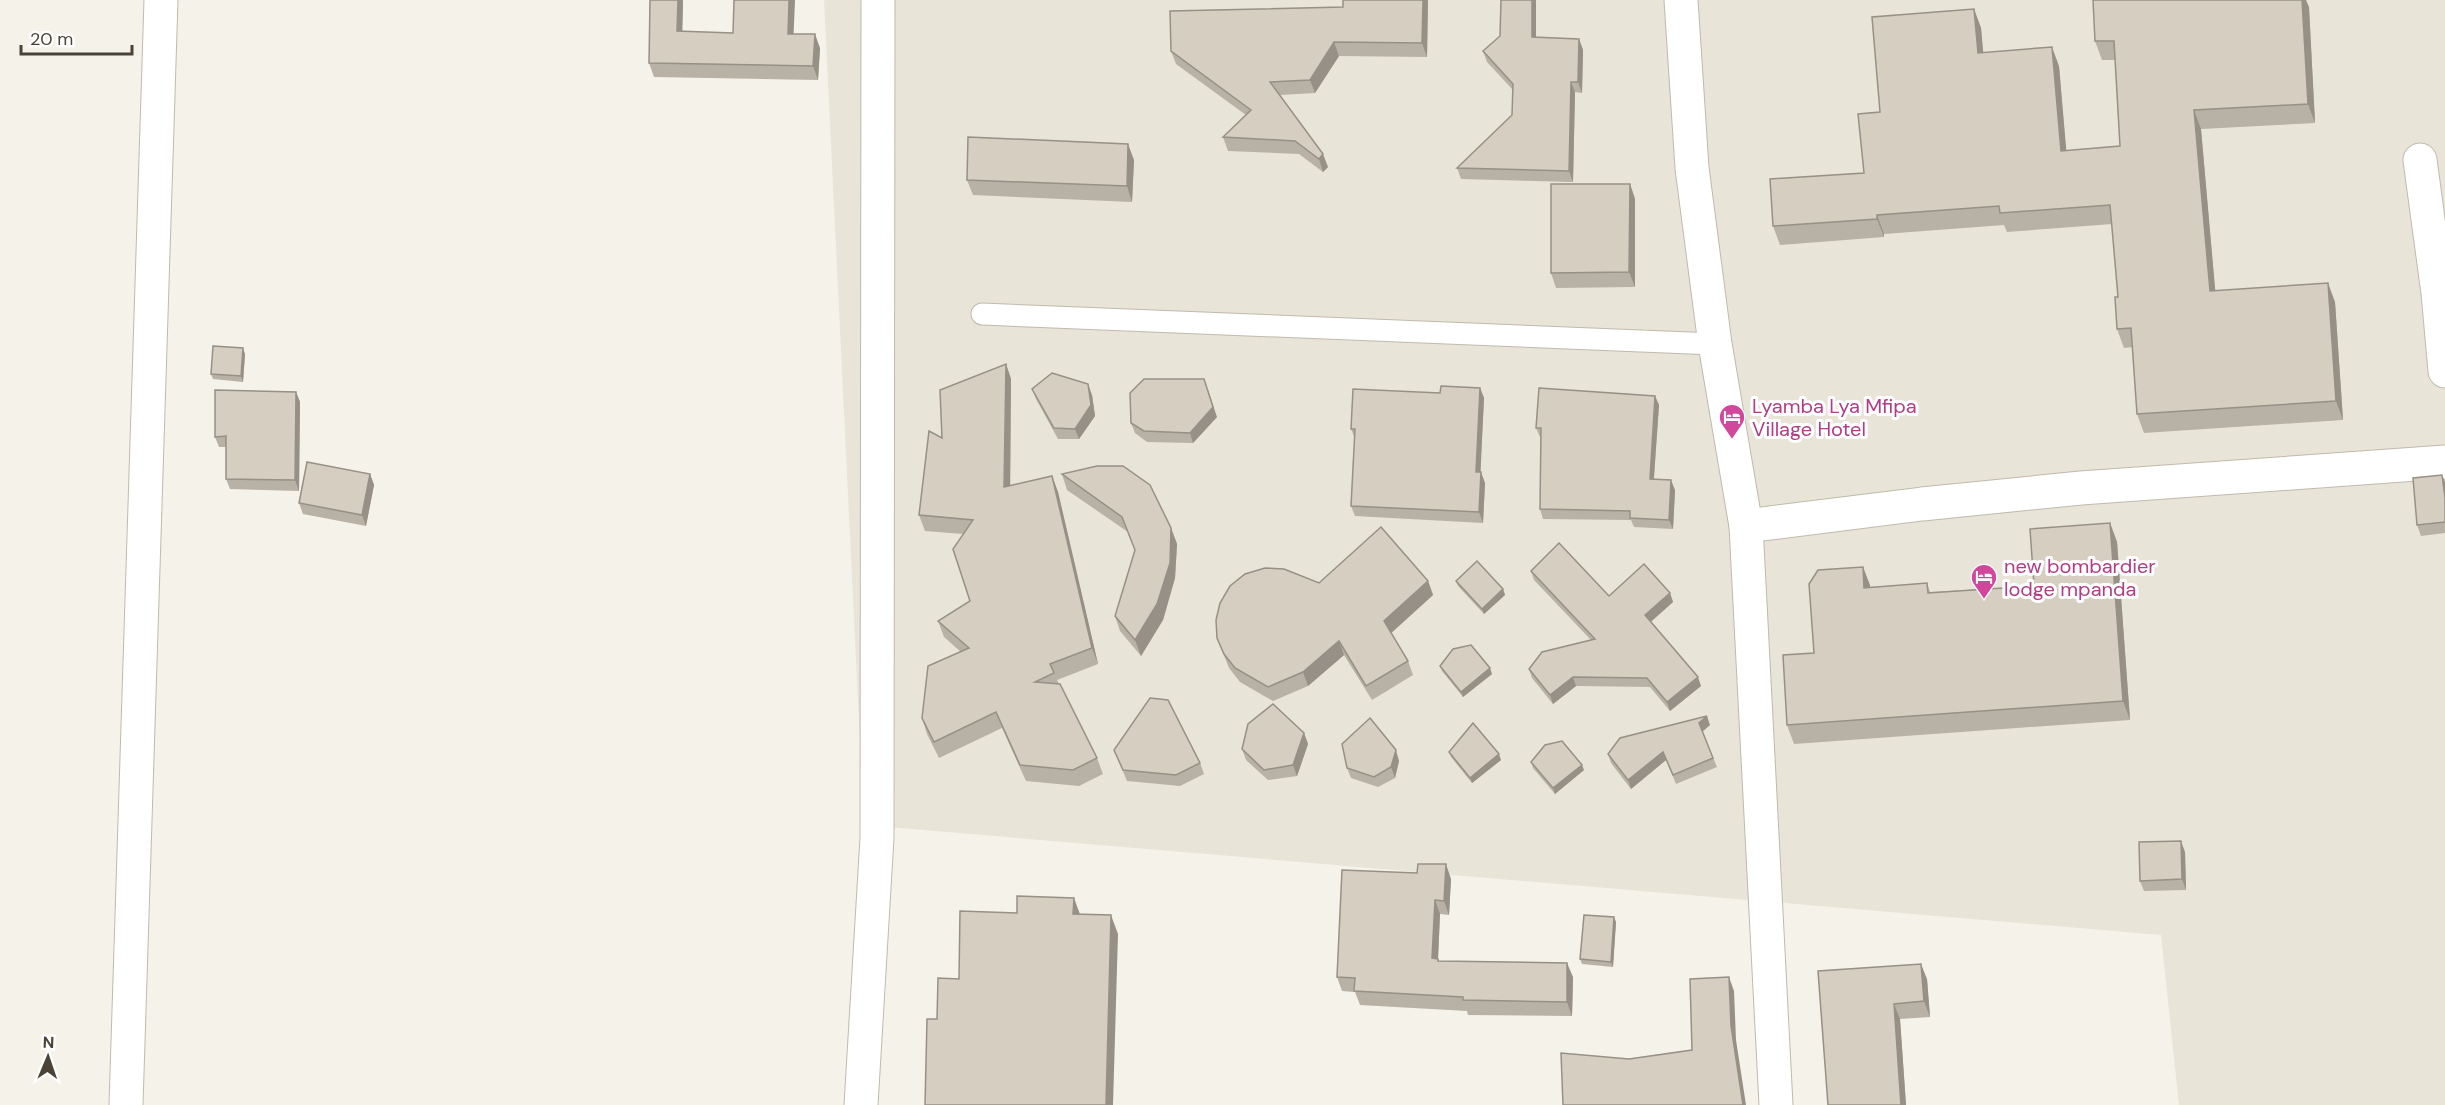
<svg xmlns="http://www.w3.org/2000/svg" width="2445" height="1105" viewBox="0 0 2445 1105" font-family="'DM Sans',sans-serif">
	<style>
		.residential { fill: #e8e4d8 }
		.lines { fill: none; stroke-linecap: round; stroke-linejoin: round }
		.lane-casing { stroke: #c0baad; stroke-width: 23 }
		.street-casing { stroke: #c0baad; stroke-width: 35 }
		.lane { stroke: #fff; stroke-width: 21 }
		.street { stroke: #fff; stroke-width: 33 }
		.wall { fill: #b8b1a5 }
		.shaded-wall { fill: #969086 }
		.building { fill: #d6cec0; stroke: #969086; stroke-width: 1.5 }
		.labels { text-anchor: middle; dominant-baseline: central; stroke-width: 6; stroke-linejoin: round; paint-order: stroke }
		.hotel-label { font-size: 20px; fill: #b23c85; stroke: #fff; text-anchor: start }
	</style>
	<rect width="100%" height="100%" fill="#f5f2ea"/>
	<!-- residential -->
	<polygon class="residential" points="824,0 2445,0 2445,1105 2179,1105 2161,935 864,825"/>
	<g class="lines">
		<!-- lane casing -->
		<g class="lane-casing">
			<polyline id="lane" points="982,314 1715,344"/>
		</g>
		<!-- street casing -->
		<g class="street-casing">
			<g id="street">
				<polyline points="1681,0 1692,168 1715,344 1746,526 1776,1105"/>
				<polyline points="2420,160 2438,293 2445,371"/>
				<polyline points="1746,526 1922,504 2081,488 2445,462"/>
				<polyline points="126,1105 161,0"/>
				<polyline points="861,1105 877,838 878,0"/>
			</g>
		</g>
		<!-- lane -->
		<use href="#lane" class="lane"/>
		<!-- street -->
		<use href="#street" class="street"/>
	</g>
	<!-- wall -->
	<g class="wall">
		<polygon points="650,0 683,0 682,32 794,34 820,48 818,80 654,77 649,63"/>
		<polygon points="1428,0 1427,57 1339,56 1315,93 1280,95 1328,167 1323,172 1299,154 1228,151 1223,137 1246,115 1176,64 1171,51 1343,7"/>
		<polygon points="1536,0 1536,38 1579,39 1583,50 1582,93 1575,92 1573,182 1461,179 1457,168 1512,115 1513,90 1487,62 1483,51 1500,36"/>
		<polygon points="2309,7 2315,123 2201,129 2215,291 2335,302 2343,420 2144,433 2137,414 2133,347 2124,348 2117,329 2118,297 2112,224 2007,232 2004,225 1884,234 1884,237 1780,245 1773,226 1864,173 1880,112 1974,9 1981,28 1983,53 2059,66 2066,151 2120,146 2115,60 2102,60 2095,41"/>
		<polygon points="1134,160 1132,202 973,195 967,180"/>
		<polygon points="1630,184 1635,199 1635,287 1556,288 1551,273"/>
		<polygon points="245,354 243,382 213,379 211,374"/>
		<polygon points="1006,364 1011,379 1010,486 1052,476 1058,492 1098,664 1057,680 1097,758 1103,774 1079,786 1026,781 1002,728 939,758 927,734 922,718 961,652 944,637 938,621 970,601 963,534 925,531 919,515 942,438"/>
		<polygon points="1480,388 1484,398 1480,472 1485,483 1483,523 1355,516 1351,506 1355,439 1351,429 1440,393"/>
		<polygon points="1032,389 1092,395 1095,416 1079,439 1058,439 1036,399"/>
		<polygon points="296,392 300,402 299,491 230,489 226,479 226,447 219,447 215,437"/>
		<polygon points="1655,396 1659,405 1654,479 1675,490 1673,529 1634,527 1631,520 1543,519 1540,509 1541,437 1540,437 1536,428"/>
		<polygon points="1217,417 1193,443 1147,442 1135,433 1131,423"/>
		<polygon points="370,474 374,485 366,526 303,514 299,503"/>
		<polygon points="1062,474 1171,528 1177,544 1175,578 1163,620 1141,656 1120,631 1115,616 1135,550 1128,532 1067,490"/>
		<polygon points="2445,482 2445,533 2421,536 2417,525"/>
		<polygon points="2110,523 2117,542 2130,720 1794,744 1787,725 1814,653 1863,567 1870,587 1927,583 1930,592 2034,586"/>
		<polygon points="1531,571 1609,596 1670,593 1673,602 1651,622 1701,686 1670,711 1650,687 1576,686 1553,704 1532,678 1529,669 1591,640 1534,580"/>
		<polygon points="1428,581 1433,595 1391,633 1408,661 1413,675 1372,700 1344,655 1308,686 1273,701 1240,682 1229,668 1217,638 1319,583"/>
		<polygon points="1456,581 1503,589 1505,595 1484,614 1458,586"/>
		<polygon points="1440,666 1492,674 1463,697 1442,671"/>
		<polygon points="1710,725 1702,731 1717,767 1676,784 1666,760 1631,789 1611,763 1608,754"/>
		<polygon points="1304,733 1308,744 1297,776 1268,780 1246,760 1242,749"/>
		<polygon points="1114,750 1200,763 1204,774 1180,786 1127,781"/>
		<polygon points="1449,752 1501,760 1472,783 1451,757"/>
		<polygon points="1399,761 1395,778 1378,787 1351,778 1347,768"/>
		<polygon points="1531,762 1584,770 1555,794 1533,768"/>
		<polygon points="2185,852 2186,890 2144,891 2140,881"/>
		<polygon points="1451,879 1449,915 1440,914 1438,959 1439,961 1573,977 1572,1016 1468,1015 1467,1011 1360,1005 1355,992 1342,991 1337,977"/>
		<polygon points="1616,922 1613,967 1582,964 1580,959"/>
		<polygon points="1818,971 1927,979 1930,1017 1900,1019 1906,1105 1828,1105"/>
	</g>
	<!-- shaded-wall -->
	<g class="shaded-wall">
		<polygon points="678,0 683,0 682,45 677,31"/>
		<polygon points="789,0 795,0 793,48 788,34"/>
		<polygon points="1423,0 1428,0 1427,57 1422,43"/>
		<polygon points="1532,0 1536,0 1536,48 1532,37"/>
		<polygon points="2302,0 2306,0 2309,7 2315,123 2308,104"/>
		<polygon points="1974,9 1981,28 1985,72 1978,53"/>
		<polygon points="815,34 820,48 818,80 813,66"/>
		<polygon points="1579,39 1583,50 1582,93 1578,82"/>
		<polygon points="1334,42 1339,56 1315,93 1310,80"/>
		<polygon points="2052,47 2059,66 2068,170 2061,151"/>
		<polygon points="1571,82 1575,92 1573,182 1569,171"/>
		<polygon points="2194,110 2201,129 2217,310 2210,291"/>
		<polygon points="1128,144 1134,160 1132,202 1127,186"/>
		<polygon points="1323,154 1328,167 1323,172 1319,159"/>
		<polygon points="1630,184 1635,199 1635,287 1629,272"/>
		<polygon points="1877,215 1884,234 1884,237 1877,219"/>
		<polygon points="2328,283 2335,302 2343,420 2336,401"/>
		<polygon points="243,348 245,354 243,382 241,376"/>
		<polygon points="1006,364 1011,379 1010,503 1004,487"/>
		<polygon points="1088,384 1092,395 1095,416 1079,439 1075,429"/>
		<polygon points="1480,388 1484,398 1480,483 1476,472"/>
		<polygon points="1208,390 1217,417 1193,443 1190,433"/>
		<polygon points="296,392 300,402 299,491 295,480"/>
		<polygon points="1655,396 1659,405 1653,489 1650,479"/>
		<polygon points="1481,472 1485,483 1483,523 1479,512"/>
		<polygon points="370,474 374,485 366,526 362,515"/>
		<polygon points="2442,475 2445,482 2445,498"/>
		<polygon points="1052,476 1058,492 1098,664 1092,648"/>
		<polygon points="1671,480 1675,490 1673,529 1669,520"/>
		<polygon points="2110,523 2117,542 2130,720 2123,701"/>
		<polygon points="1171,528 1177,544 1175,578 1163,620 1141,656 1135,640"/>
		<polygon points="1863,567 1870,585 1871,606 1864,588"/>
		<polygon points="1428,581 1433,595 1389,635 1384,621"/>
		<polygon points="1503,589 1505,595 1484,614 1482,609"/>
		<polygon points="1670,593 1673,602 1648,624 1645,615"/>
		<polygon points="1339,641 1344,655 1308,686 1303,672"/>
		<polygon points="1490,668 1492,674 1463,697 1461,692"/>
		<polygon points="1573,677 1576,686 1553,704 1550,695"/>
		<polygon points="1698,677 1701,686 1670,711 1667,702"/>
		<polygon points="1707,716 1710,725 1702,732 1699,723"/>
		<polygon points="1304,733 1308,744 1297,776 1293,765"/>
		<polygon points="1396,750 1399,761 1395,778 1391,767"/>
		<polygon points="1663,752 1666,760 1631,789 1628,780"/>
		<polygon points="1499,754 1501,760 1472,783 1470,778"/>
		<polygon points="1582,765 1584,770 1555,794 1553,788"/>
		<polygon points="2181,841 2185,852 2186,890 2182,879"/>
		<polygon points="1446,864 1451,879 1449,915 1444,901"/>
		<polygon points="1074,898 1081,917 1073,914"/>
		<polygon points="1435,900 1440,914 1438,959 1443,973 1432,958"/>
		<polygon points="1111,915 1118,934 1113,1105 1106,1105"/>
		<polygon points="1614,917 1616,922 1613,967 1611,962"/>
		<polygon points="1567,963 1573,977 1572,1016 1567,1002"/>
		<polygon points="1921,964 1927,979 1930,1017 1924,1001"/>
		<polygon points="1729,977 1734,991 1736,1040 1746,1105 1743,1105 1731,1026"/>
		<polygon points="1894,1004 1900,1019 1906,1105 1901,1105"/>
	</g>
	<!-- building -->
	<g class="building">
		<polygon points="650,0 678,0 677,31 733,33 734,0 789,0 788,34 815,34 813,66 649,63"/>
		<polygon points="1343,0 1423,0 1422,43 1334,42 1310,80 1270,82 1323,154 1319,159 1295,141 1223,137 1251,110 1171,51 1170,11 1343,7"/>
		<polygon points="1501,0 1532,0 1532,37 1579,39 1578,82 1571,82 1569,171 1457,168 1512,115 1513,84 1483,51 1500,36"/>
		<polygon points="2093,0 2302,0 2308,104 2194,110 2210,291 2328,283 2336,401 2137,414 2131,328 2117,329 2115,297 2118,297 2110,205 2000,213 1999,206 1877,215 1877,219 1773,226 1770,179 1864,173 1858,114 1880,112 1872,17 1974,9 1978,53 2052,47 2061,151 2120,146 2114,41 2095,41"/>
		<polygon points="968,137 1128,144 1127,186 967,180"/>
		<polygon points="1551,184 1630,184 1629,272 1551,273"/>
		<polygon points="213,346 243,348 241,376 211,374"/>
		<polygon points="1006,364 1004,487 1052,476 1092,648 1050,664 1054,673 1035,682 1060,684 1097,758 1073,770 1020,765 996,712 934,742 922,718 928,666 969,648 938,621 970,601 953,549 973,520 919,515 929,431 942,438 940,390"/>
		<polygon points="1052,373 1088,384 1091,405 1075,429 1054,428 1032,389"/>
		<polygon points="1144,379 1204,379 1213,407 1190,433 1144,431 1131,423 1130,393"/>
		<polygon points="1441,386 1480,388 1476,472 1481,472 1479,512 1351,506 1355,429 1351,429 1353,389 1440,393"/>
		<polygon points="1539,388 1655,396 1650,479 1671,480 1669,520 1630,518 1630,511 1540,509 1541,428 1536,428"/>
		<polygon points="215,390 296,392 295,480 226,479 226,436 215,437"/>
		<polygon points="307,462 370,474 362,515 299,503"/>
		<polygon points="1097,466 1123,466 1150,485 1171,528 1170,563 1157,604 1135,640 1115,616 1135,550 1122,517 1062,474"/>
		<polygon points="2442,475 2445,498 2445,522 2417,525 2413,478"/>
		<polygon points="2110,523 2123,701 1787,725 1783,655 1814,653 1809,584 1818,570 1863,567 1864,588 1927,583 1928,593 2034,586 2030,529"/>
		<polygon points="1381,527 1428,581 1384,621 1408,661 1366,686 1339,641 1303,672 1268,687 1235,668 1224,654 1217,638 1216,620 1220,603 1230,586 1245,574 1265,568 1284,569 1319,583"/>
		<polygon points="1559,543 1609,596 1644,564 1670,593 1645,615 1698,677 1667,702 1647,678 1573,677 1550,695 1529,669 1542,652 1595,639 1531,571"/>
		<polygon points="1477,561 1503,589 1482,609 1456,581"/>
		<polygon points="1471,645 1490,668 1461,692 1440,666 1453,649"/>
		<polygon points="1150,698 1168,700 1200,763 1176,775 1123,770 1114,750"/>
		<polygon points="1273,704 1304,733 1293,765 1264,770 1242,749 1248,724"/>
		<polygon points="1707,716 1699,723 1713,758 1673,775 1663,752 1628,780 1608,754 1620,738"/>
		<polygon points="1370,718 1396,750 1391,767 1374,777 1347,768 1342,744"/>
		<polygon points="1473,723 1499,754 1470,778 1449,752"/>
		<polygon points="1562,741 1582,765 1553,788 1531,762 1545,745"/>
		<polygon points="2181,841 2182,879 2140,881 2139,842"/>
		<polygon points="1418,864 1446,864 1444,901 1435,900 1432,958 1438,959 1438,961 1567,963 1567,1002 1463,1000 1463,997 1354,991 1355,978 1337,977 1342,870 1417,873"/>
		<polygon points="1017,896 1074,898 1073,914 1111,915 1106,1105 925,1105 927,1019 937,1019 938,978 959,979 960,911 1017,913"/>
		<polygon points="1584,915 1614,917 1611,962 1580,959"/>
		<polygon points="1921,964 1924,1001 1894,1004 1901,1105 1828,1105 1818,971"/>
		<polygon points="1729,977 1731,1026 1743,1105 1563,1105 1561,1053 1629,1059 1692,1050 1690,979"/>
	</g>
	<!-- icons -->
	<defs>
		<g id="hotel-pin" transform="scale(1.35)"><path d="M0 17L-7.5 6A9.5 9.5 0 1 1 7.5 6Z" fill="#d1479c" stroke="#fff"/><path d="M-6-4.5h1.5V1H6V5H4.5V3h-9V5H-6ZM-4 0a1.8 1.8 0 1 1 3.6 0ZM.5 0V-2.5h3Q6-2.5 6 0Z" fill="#fff"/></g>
	</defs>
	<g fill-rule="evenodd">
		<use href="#hotel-pin" x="1732" y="417"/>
		<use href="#hotel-pin" x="1984" y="577"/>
	</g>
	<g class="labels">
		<!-- hotel labels -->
		<g class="hotel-label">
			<text x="1752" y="406">Lyamba Lya Mfipa<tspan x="1752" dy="23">Village Hotel</tspan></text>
			<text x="2004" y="566">new bombardier<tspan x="2004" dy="23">lodge mpanda</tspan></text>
		</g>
	</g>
	<!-- north arrow -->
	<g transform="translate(48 1057) rotate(2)" stroke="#ffffff" stroke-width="4.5" paint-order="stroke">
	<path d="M0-4.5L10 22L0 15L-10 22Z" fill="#494338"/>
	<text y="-9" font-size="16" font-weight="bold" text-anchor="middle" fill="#494338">N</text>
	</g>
	<!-- scale -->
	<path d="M21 45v9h111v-9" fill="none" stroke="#494338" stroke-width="3"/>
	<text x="30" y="45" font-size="18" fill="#494338" stroke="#ffffff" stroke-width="4.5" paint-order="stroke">20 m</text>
</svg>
